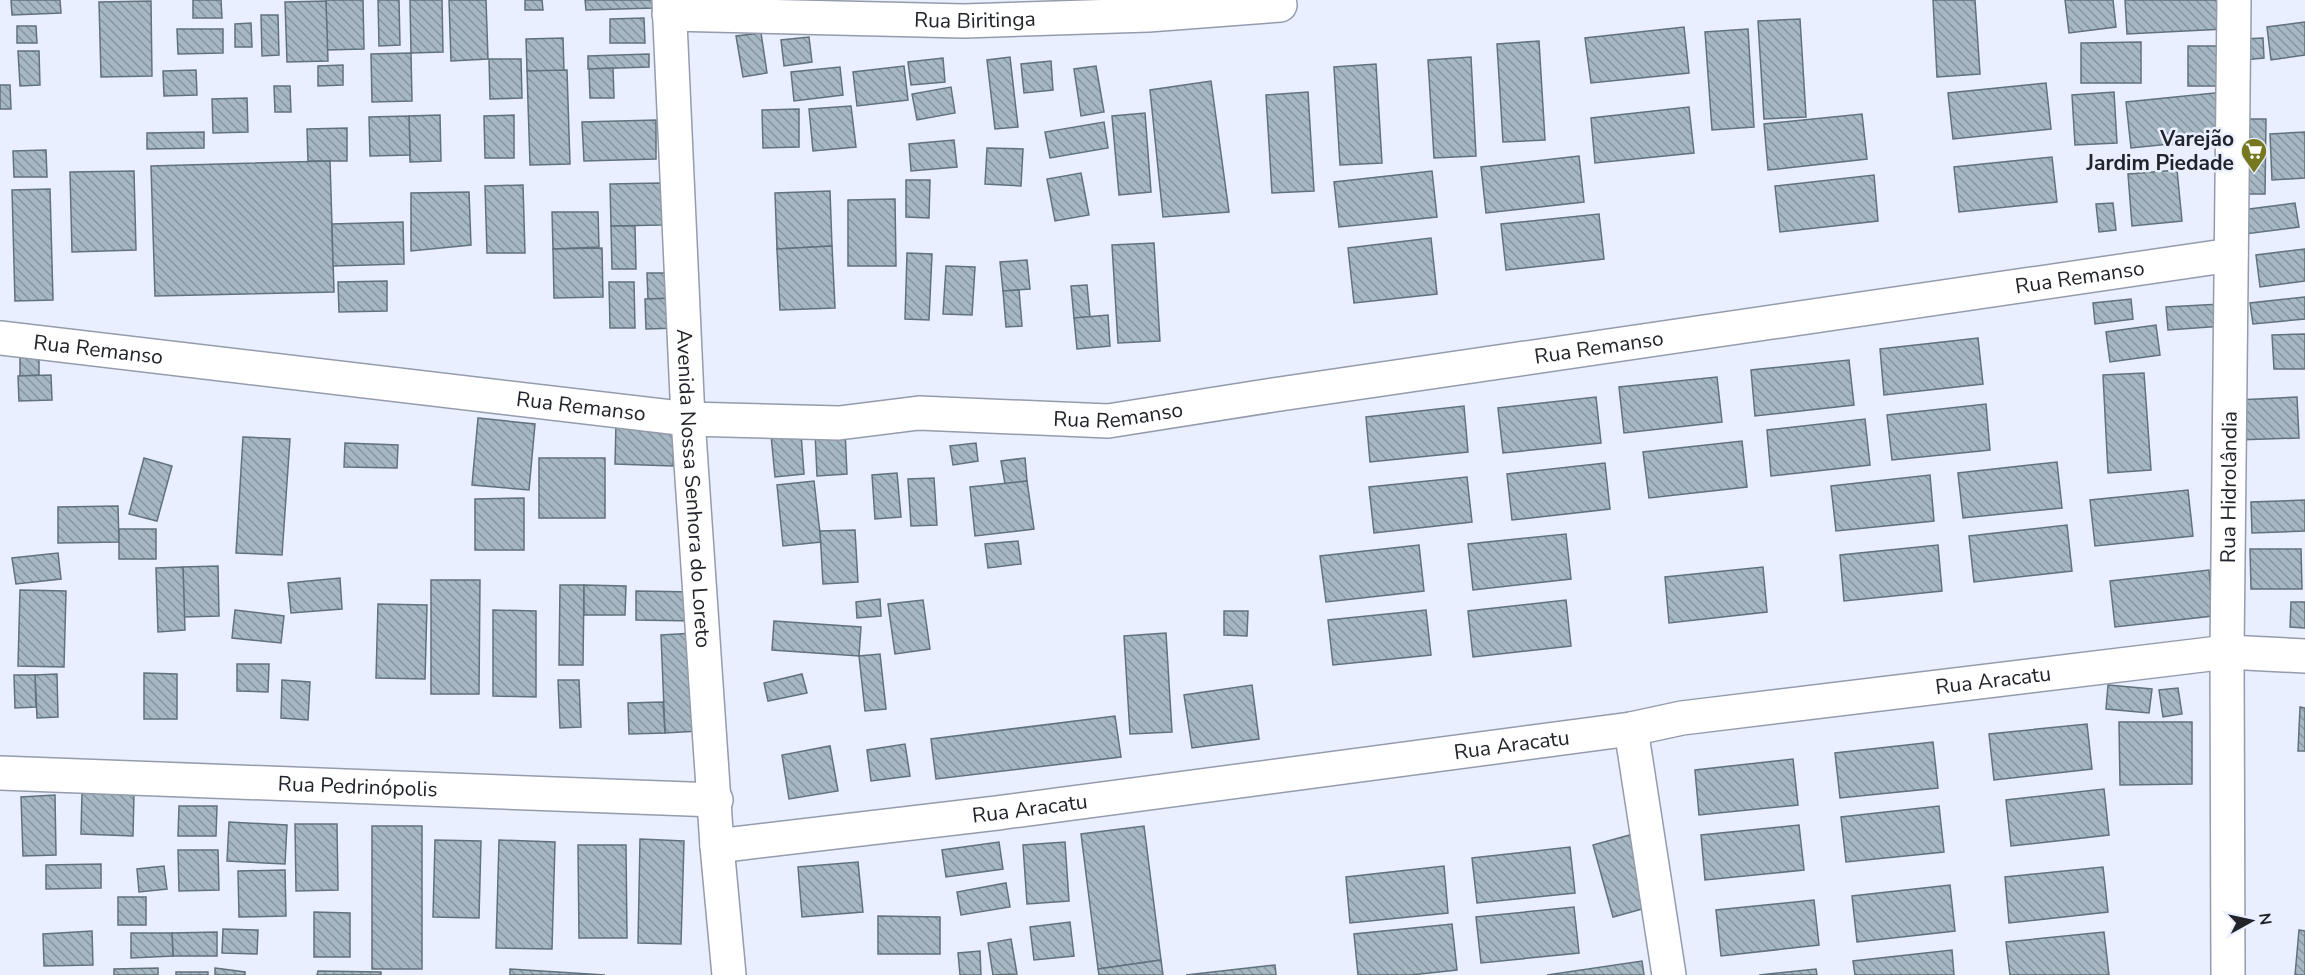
<svg xmlns="http://www.w3.org/2000/svg" width="2305" height="975" viewBox="0 0 2305 975" font-family="'Nunito Sans',sans-serif">
	<style>
		.building { fill: url(#building-back-hatch); stroke: #61727c; stroke-width: 1.5 }
		.lines { fill: none; stroke-linecap: round; stroke-linejoin: round }
		.street-casing { stroke: #949bac; stroke-width: 36 }
		.secondary-casing { stroke: #949bac; stroke-width: 36 }
		.street { stroke: #fff; stroke-width: 33 }
		.secondary { stroke: #fff; stroke-width: 33 }
		.labels { text-anchor: middle; dominant-baseline: central; stroke-width: 5; stroke-linejoin: round; paint-order: stroke }
		.street-label { font-size: 21px; fill: #21242b; stroke: #e9effe }
		.poi-label { font-size: 21px; font-weight: bold; fill: #21242b; stroke: #e9effe; text-anchor: end }
	</style>
	<defs>
		<pattern id="building-back-hatch" width="6" height="6" patternUnits="userSpaceOnUse" patternTransform="scale(1.5)"><rect width="6" height="6" fill="#a6b8c4"/><path d="M-1 5l2 2M0 0l6 6M5-1l2 2" fill="none" stroke="#87959f"/></pattern>
	</defs>
	<rect width="100%" height="100%" fill="#e9effe"/>
	<!-- building -->
	<g class="building">
		<polygon points="11,0 60,0 61,13 12,15"/>
		<polygon points="193,0 221,0 222,18 193,18"/>
		<polygon points="363,0 364,49 327,50 326,0"/>
		<polygon points="378,0 399,0 400,45 379,46"/>
		<polygon points="410,0 442,0 443,52 411,53"/>
		<polygon points="449,0 486,0 488,59 451,61"/>
		<polygon points="525,0 542,0 543,10 525,10"/>
		<polygon points="585,0 653,0 654,8 586,10"/>
		<polygon points="1933,0 1975,0 1980,74 1937,77"/>
		<polygon points="2065,0 2113,0 2116,27 2069,33"/>
		<polygon points="2125,0 2223,0 2224,29 2127,34"/>
		<polygon points="151,1 152,76 101,77 99,2"/>
		<polygon points="326,1 328,61 287,62 285,2"/>
		<polygon points="261,15 278,15 279,55 262,56"/>
		<polygon points="644,18 645,43 610,43 610,19"/>
		<polygon points="1800,19 1806,117 1764,119 1758,21"/>
		<polygon points="2305,22 2305,55 2271,60 2267,27"/>
		<polygon points="251,23 252,47 235,47 235,24"/>
		<polygon points="17,26 36,26 37,43 17,43"/>
		<polygon points="1684,27 1689,73 1591,83 1585,38"/>
		<polygon points="177,29 223,29 223,53 178,54"/>
		<polygon points="1748,29 1754,127 1712,130 1705,32"/>
		<polygon points="761,33 767,73 743,77 736,36"/>
		<polygon points="809,37 812,62 784,66 781,40"/>
		<polygon points="563,38 564,71 527,71 526,39"/>
		<polygon points="2263,38 2264,58 2244,60 2242,39"/>
		<polygon points="1539,41 1545,140 1503,142 1497,44"/>
		<polygon points="2141,42 2141,83 2081,83 2081,43"/>
		<rect x="2188" y="46" width="36" height="40"/>
		<polygon points="18,51 39,51 40,85 20,86"/>
		<polygon points="411,53 412,101 372,102 371,54"/>
		<polygon points="649,54 649,67 588,69 588,56"/>
		<polygon points="1010,57 1018,127 995,129 987,60"/>
		<polygon points="1471,57 1476,156 1434,158 1428,60"/>
		<polygon points="943,58 945,82 911,85 908,62"/>
		<polygon points="489,59 521,59 522,98 490,99"/>
		<polygon points="1051,61 1053,90 1024,93 1021,64"/>
		<polygon points="1376,64 1382,163 1340,165 1334,67"/>
		<polygon points="343,65 343,85 318,86 318,66"/>
		<polygon points="904,66 908,100 857,106 853,72"/>
		<polygon points="1096,66 1104,112 1081,116 1074,69"/>
		<polygon points="840,67 843,95 794,101 791,72"/>
		<polygon points="613,68 614,98 590,98 589,69"/>
		<polygon points="196,70 197,95 164,96 163,71"/>
		<polygon points="567,70 570,164 530,165 527,71"/>
		<polygon points="1211,81 1229,212 1163,217 1150,90"/>
		<polygon points="2046,83 2051,129 1953,139 1948,93"/>
		<polygon points="0,85 10,85 11,109 0,109"/>
		<polygon points="274,86 290,86 291,112 275,112"/>
		<polygon points="951,87 955,113 917,120 912,94"/>
		<polygon points="1308,92 1314,191 1272,193 1266,95"/>
		<polygon points="2114,92 2117,143 2075,145 2072,95"/>
		<polygon points="2224,92 2229,138 2131,148 2126,102"/>
		<polygon points="247,98 248,132 213,133 212,99"/>
		<polygon points="851,106 856,147 813,151 809,109"/>
		<polygon points="1689,107 1694,153 1595,163 1591,118"/>
		<polygon points="799,109 799,147 763,148 762,110"/>
		<polygon points="1145,113 1151,192 1119,195 1112,116"/>
		<polygon points="1862,114 1867,159 1768,170 1764,124"/>
		<polygon points="440,115 441,161 410,162 409,116"/>
		<polygon points="514,115 514,158 485,158 484,116"/>
		<polygon points="409,116 410,155 370,156 369,117"/>
		<polygon points="2244,119 2266,119 2265,194 2244,194"/>
		<polygon points="656,120 656,159 584,161 582,122"/>
		<polygon points="1104,122 1108,148 1050,158 1045,132"/>
		<polygon points="347,128 347,161 308,161 307,129"/>
		<polygon points="204,132 204,148 147,149 147,133"/>
		<polygon points="2305,132 2305,178 2272,180 2270,134"/>
		<polygon points="954,140 957,167 911,171 909,144"/>
		<polygon points="987,148 1023,149 1021,186 985,184"/>
		<polygon points="46,150 47,177 14,177 13,151"/>
		<polygon points="1579,156 1584,202 1486,213 1481,167"/>
		<polygon points="2052,157 2057,202 1959,212 1954,167"/>
		<polygon points="330,161 334,292 155,296 151,166"/>
		<polygon points="2177,170 2182,221 2132,226 2128,174"/>
		<polygon points="134,171 136,250 72,252 70,172"/>
		<polygon points="1432,171 1437,217 1339,227 1334,182"/>
		<polygon points="1081,173 1089,215 1055,221 1047,179"/>
		<polygon points="1874,175 1878,221 1780,232 1775,186"/>
		<polygon points="906,180 930,180 929,218 906,217"/>
		<polygon points="661,183 662,225 611,226 610,184"/>
		<polygon points="523,185 525,253 487,253 485,186"/>
		<polygon points="50,189 53,300 15,301 12,190"/>
		<polygon points="830,191 832,246 777,249 775,193"/>
		<polygon points="469,192 471,245 411,251 411,193"/>
		<polygon points="895,199 896,266 848,266 848,200"/>
		<polygon points="2113,203 2116,230 2099,232 2096,204"/>
		<polygon points="2295,203 2299,227 2245,234 2242,210"/>
		<polygon points="552,212 598,212 599,247 553,249"/>
		<polygon points="1599,214 1604,259 1506,270 1501,224"/>
		<polygon points="403,222 404,264 333,266 332,224"/>
		<polygon points="611,226 635,226 636,269 612,269"/>
		<polygon points="1431,238 1437,294 1354,303 1348,248"/>
		<polygon points="1154,243 1160,341 1118,343 1112,245"/>
		<polygon points="832,246 835,308 780,310 777,249"/>
		<polygon points="602,248 603,297 554,298 553,249"/>
		<polygon points="2305,249 2305,281 2260,287 2256,255"/>
		<polygon points="907,253 932,254 929,320 905,319"/>
		<polygon points="1027,260 1030,289 1003,291 1000,262"/>
		<polygon points="946,266 975,267 972,315 943,314"/>
		<polygon points="647,273 678,273 678,298 648,299"/>
		<polygon points="387,281 387,311 339,312 338,282"/>
		<polygon points="609,282 634,282 635,328 610,328"/>
		<polygon points="1087,285 1090,317 1074,318 1071,286"/>
		<polygon points="1019,290 1022,326 1006,327 1003,291"/>
		<polygon points="2305,297 2305,319 2253,324 2250,303"/>
		<polygon points="678,298 679,328 646,329 645,299"/>
		<polygon points="2131,299 2133,319 2095,324 2093,303"/>
		<polygon points="2221,304 2223,326 2168,330 2166,307"/>
		<polygon points="1108,315 1110,346 1077,349 1074,318"/>
		<polygon points="2156,325 2160,355 2110,362 2106,332"/>
		<polygon points="2305,334 2305,369 2274,369 2272,335"/>
		<polygon points="1978,338 1983,384 1884,395 1880,349"/>
		<polygon points="39,355 39,375 20,376 20,356"/>
		<polygon points="1849,360 1854,405 1755,416 1751,370"/>
		<polygon points="2144,373 2151,470 2108,473 2103,375"/>
		<polygon points="51,375 52,400 19,401 18,376"/>
		<polygon points="1717,377 1722,422 1624,433 1619,387"/>
		<polygon points="1596,397 1601,443 1503,453 1498,408"/>
		<polygon points="2297,397 2299,438 2237,440 2238,400"/>
		<polygon points="1986,404 1990,450 1892,460 1887,415"/>
		<polygon points="1464,406 1468,452 1370,462 1366,417"/>
		<polygon points="478,418 535,424 529,490 472,485"/>
		<polygon points="1865,419 1870,465 1771,476 1767,430"/>
		<polygon points="616,423 675,425 673,466 615,464"/>
		<polygon points="845,430 847,474 817,476 815,432"/>
		<polygon points="801,433 804,474 775,477 771,435"/>
		<polygon points="243,437 290,439 282,555 236,553"/>
		<polygon points="1742,441 1747,487 1649,498 1643,452"/>
		<polygon points="345,443 398,445 397,468 344,467"/>
		<polygon points="976,443 978,461 953,465 950,446"/>
		<polygon points="144,458 172,466 157,521 129,514"/>
		<rect x="539" y="458" width="66" height="60"/>
		<polygon points="1025,458 1027,481 1005,484 1001,461"/>
		<polygon points="2057,462 2062,508 1963,518 1958,473"/>
		<polygon points="1605,463 1610,509 1512,520 1507,474"/>
		<polygon points="897,473 901,517 875,519 872,475"/>
		<polygon points="1930,475 1934,521 1836,531 1831,486"/>
		<polygon points="1467,477 1472,522 1374,533 1369,487"/>
		<polygon points="934,478 937,525 911,526 908,479"/>
		<polygon points="814,481 821,542 783,546 777,485"/>
		<polygon points="1027,481 1034,529 975,536 970,487"/>
		<polygon points="2188,490 2193,536 2095,546 2090,500"/>
		<polygon points="524,498 524,550 475,550 475,499"/>
		<polygon points="2305,500 2305,531 2252,533 2251,502"/>
		<polygon points="118,506 119,542 58,543 58,507"/>
		<polygon points="2067,525 2072,571 1974,582 1969,536"/>
		<rect x="119" y="529" width="37" height="30"/>
		<polygon points="855,530 858,582 823,584 820,531"/>
		<polygon points="1566,534 1571,579 1473,590 1468,544"/>
		<polygon points="1018,541 1021,564 988,568 985,544"/>
		<polygon points="1419,545 1424,591 1326,602 1320,556"/>
		<polygon points="1938,545 1942,591 1844,601 1840,555"/>
		<polygon points="2250,549 2301,549 2302,589 2251,589"/>
		<polygon points="58,553 61,579 16,584 12,558"/>
		<polygon points="218,566 219,616 184,617 183,567"/>
		<polygon points="183,567 185,630 158,632 156,568"/>
		<polygon points="1763,567 1767,612 1669,623 1665,577"/>
		<polygon points="2209,570 2213,616 2115,627 2110,581"/>
		<polygon points="340,578 342,609 291,613 288,583"/>
		<polygon points="431,580 480,580 479,694 431,694"/>
		<polygon points="560,585 584,585 583,665 559,665"/>
		<polygon points="584,585 626,586 625,615 584,615"/>
		<polygon points="20,590 66,591 64,667 18,666"/>
		<polygon points="636,591 696,592 695,621 636,620"/>
		<polygon points="880,599 881,616 857,618 856,602"/>
		<polygon points="923,600 930,649 895,654 888,604"/>
		<polygon points="1566,600 1571,646 1473,657 1468,611"/>
		<polygon points="2291,602 2305,602 2305,628 2290,627"/>
		<polygon points="378,604 427,605 425,679 376,678"/>
		<polygon points="235,610 284,616 281,643 232,638"/>
		<polygon points="493,610 536,611 536,697 493,696"/>
		<polygon points="1426,610 1431,655 1333,665 1328,620"/>
		<polygon points="1224,611 1248,611 1247,636 1224,635"/>
		<polygon points="774,621 861,627 859,656 772,650"/>
		<polygon points="695,633 699,731 665,733 661,635"/>
		<polygon points="1166,633 1172,732 1130,734 1124,636"/>
		<polygon points="880,654 886,709 865,711 859,656"/>
		<polygon points="237,664 269,664 268,692 237,691"/>
		<polygon points="144,673 177,674 177,719 144,719"/>
		<polygon points="57,674 58,717 37,718 35,675"/>
		<polygon points="802,674 807,693 768,701 764,683"/>
		<polygon points="14,675 35,675 36,707 15,708"/>
		<polygon points="282,680 310,682 308,720 281,718"/>
		<polygon points="558,680 579,680 581,727 560,728"/>
		<polygon points="1252,685 1259,739 1192,748 1184,695"/>
		<polygon points="2108,685 2152,689 2149,713 2106,709"/>
		<polygon points="2178,688 2182,714 2163,717 2159,690"/>
		<polygon points="663,702 665,733 629,734 628,703"/>
		<polygon points="2300,707 2305,708 2305,751 2298,751"/>
		<polygon points="1115,716 1121,757 936,779 931,739"/>
		<polygon points="2119,722 2192,722 2192,784 2120,785"/>
		<polygon points="2087,724 2092,769 1994,780 1989,734"/>
		<polygon points="1933,742 1938,788 1840,798 1835,753"/>
		<polygon points="905,744 910,776 871,781 867,750"/>
		<polygon points="830,746 838,791 789,799 782,755"/>
		<polygon points="1793,759 1798,805 1699,815 1695,770"/>
		<polygon points="2104,789 2109,835 2011,846 2006,800"/>
		<polygon points="82,792 134,793 133,836 81,834"/>
		<polygon points="55,795 56,855 23,856 21,797"/>
		<polygon points="179,806 217,806 216,836 178,836"/>
		<polygon points="1939,806 1944,852 1846,862 1841,817"/>
		<polygon points="229,822 287,825 285,864 227,861"/>
		<polygon points="295,824 337,824 338,890 296,891"/>
		<polygon points="1799,825 1804,870 1705,880 1701,835"/>
		<rect x="372" y="826" width="50" height="143"/>
		<polygon points="1144,826 1161,960 1098,969 1081,834"/>
		<polygon points="1637,833 1657,905 1613,917 1593,845"/>
		<polygon points="640,839 684,841 681,944 638,943"/>
		<polygon points="435,840 481,841 479,918 433,917"/>
		<polygon points="499,840 555,842 552,949 496,948"/>
		<polygon points="999,842 1003,869 946,877 942,850"/>
		<polygon points="1065,842 1069,901 1027,904 1023,845"/>
		<polygon points="578,845 626,845 627,938 579,938"/>
		<polygon points="1570,847 1575,893 1477,903 1472,858"/>
		<polygon points="178,850 218,850 219,890 179,891"/>
		<polygon points="858,862 863,912 802,917 798,867"/>
		<polygon points="101,864 101,888 46,889 46,865"/>
		<polygon points="164,866 167,889 139,892 137,869"/>
		<polygon points="1444,866 1448,913 1350,923 1346,877"/>
		<polygon points="2103,867 2108,912 2009,923 2005,877"/>
		<polygon points="285,870 286,916 239,917 238,871"/>
		<polygon points="1006,883 1010,907 961,915 957,892"/>
		<polygon points="1950,885 1955,931 1857,942 1852,896"/>
		<rect x="118" y="897" width="28" height="28"/>
		<polygon points="1814,900 1819,945 1721,956 1716,910"/>
		<polygon points="1574,907 1579,953 1481,963 1476,917"/>
		<polygon points="314,912 350,913 350,957 314,957"/>
		<polygon points="878,916 940,917 940,954 878,954"/>
		<polygon points="1070,922 1074,956 1034,960 1030,927"/>
		<polygon points="1452,924 1457,970 1411,975 1358,975 1354,934"/>
		<polygon points="223,929 258,930 257,954 222,953"/>
		<polygon points="2299,930 2305,931 2305,975 2295,975"/>
		<polygon points="92,931 93,965 44,966 43,934"/>
		<polygon points="217,932 217,956 173,956 172,933"/>
		<polygon points="2104,932 2109,975 2010,975 2006,942"/>
		<polygon points="131,933 172,933 173,956 131,958"/>
		<polygon points="1011,939 1017,974 993,975 988,943"/>
		<polygon points="1952,950 1954,975 1855,975 1853,961"/>
		<polygon points="980,951 981,975 960,975 958,953"/>
		<polygon points="1161,960 1163,975 1099,975 1098,969"/>
		<polygon points="1642,961 1644,975 1547,975"/>
		<polygon points="1275,965 1276,975 1186,975"/>
		<polygon points="158,968 158,975 114,975 114,969"/>
		<polygon points="215,968 245,972 245,975 215,975"/>
		<polygon points="510,969 605,975 510,975"/>
		<polygon points="1816,969 1817,975 1759,975"/>
		<polygon points="318,971 381,972 381,975 317,975"/>
		<rect x="176" y="972" width="32" height="3"/>
	</g>
	<g class="lines">
		<!-- street casing -->
		<g class="street-casing">
			<g id="street">
				<path id="s1" d="M669,14L964,21L1148,15L1280,5"/>
				<path id="s2" d="M0,338L688,419L839,423L919,413L1108,421L1273,395L2231,255"/>
				<path id="s3" d="M2227,652L2234,0"/>
				<polyline points="1631,729 1669,975"/>
			</g>
		</g>
		<!-- secondary casing -->
		<g class="secondary-casing">
			<g id="secondary">
				<path id="s4" d="M669,0L688,419L717,846L729,975"/>
				<polyline points="2227,652 2228,975"/>
				<path id="s5" d="M0,773L716,800"/>
				<path id="s6" d="M717,846L997,813L1631,729L1682,718L2227,652L2305,656"/>
			</g>
		</g>
		<!-- street -->
		<use href="#street" class="street"/>
		<!-- secondary -->
		<use href="#secondary" class="secondary"/>
	</g>
	<!-- icons -->
	<defs>
		<g id="supermarket-pin" transform="scale(1.35)"><path d="M0 17L-7.5 6A9.5 9.5 0 1 1 7.5 6Z" fill="#75781f" stroke="#e9effe"/><path d="M-6-5.5h2.5l.6 2H6L4.5 2H-2.5L-4.4-4H-6ZM-1.5 3.2a1.3 1.3 0 1 0 .1 0ZM3 3.2a1.3 1.3 0 1 0 .1 0Z" fill="#fff"/></g>
	</defs>
	<g fill-rule="evenodd">
		<use href="#supermarket-pin" x="2254" y="151"/>
	</g>
	<g class="labels">
		<!-- street labels -->
		<g class="street-label">
			<text stroke="none"><textPath href="#s1" startOffset="306">Rua Biritinga</textPath></text>
			<text stroke="none"><textPath href="#s2" startOffset="2096">Rua Remanso</textPath></text>
			<text stroke="none"><textPath href="#s2" startOffset="1610">Rua Remanso</textPath></text>
			<text stroke="none"><textPath href="#s2" startOffset="99">Rua Remanso</textPath></text>
			<text stroke="none"><textPath href="#s2" startOffset="585">Rua Remanso</textPath></text>
			<text stroke="none"><textPath href="#s2" startOffset="1124">Rua Remanso</textPath></text>
			<text stroke="none"><textPath href="#s3" startOffset="165">Rua Hidrolândia</textPath></text>
			<text stroke="none"><textPath href="#s4" startOffset="489">Avenida Nossa Senhora do Loreto</textPath></text>
			<text stroke="none"><textPath href="#s6" startOffset="1287">Rua Aracatu</textPath></text>
			<text stroke="none"><textPath href="#s6" startOffset="801">Rua Aracatu</textPath></text>
			<text stroke="none"><textPath href="#s5" startOffset="358">Rua Pedrinópolis</textPath></text>
			<text stroke="none"><textPath href="#s6" startOffset="315">Rua Aracatu</textPath></text>
		</g>
		<!-- poi labels -->
		<g class="poi-label">
			<text x="2234" y="139">Varejão<tspan x="2234" dy="24">Jardim Piedade</tspan></text>
		</g>
	</g>
	<!-- north arrow -->
	<g transform="translate(2251 921) rotate(82)" stroke="#e9effe" stroke-width="4.5" paint-order="stroke">
	<path d="M0-4.5L10 22L0 15L-10 22Z" fill="#21242b"/>
	<text y="-9" font-size="16" font-weight="bold" text-anchor="middle" fill="#21242b">N</text>
	</g>
</svg>
